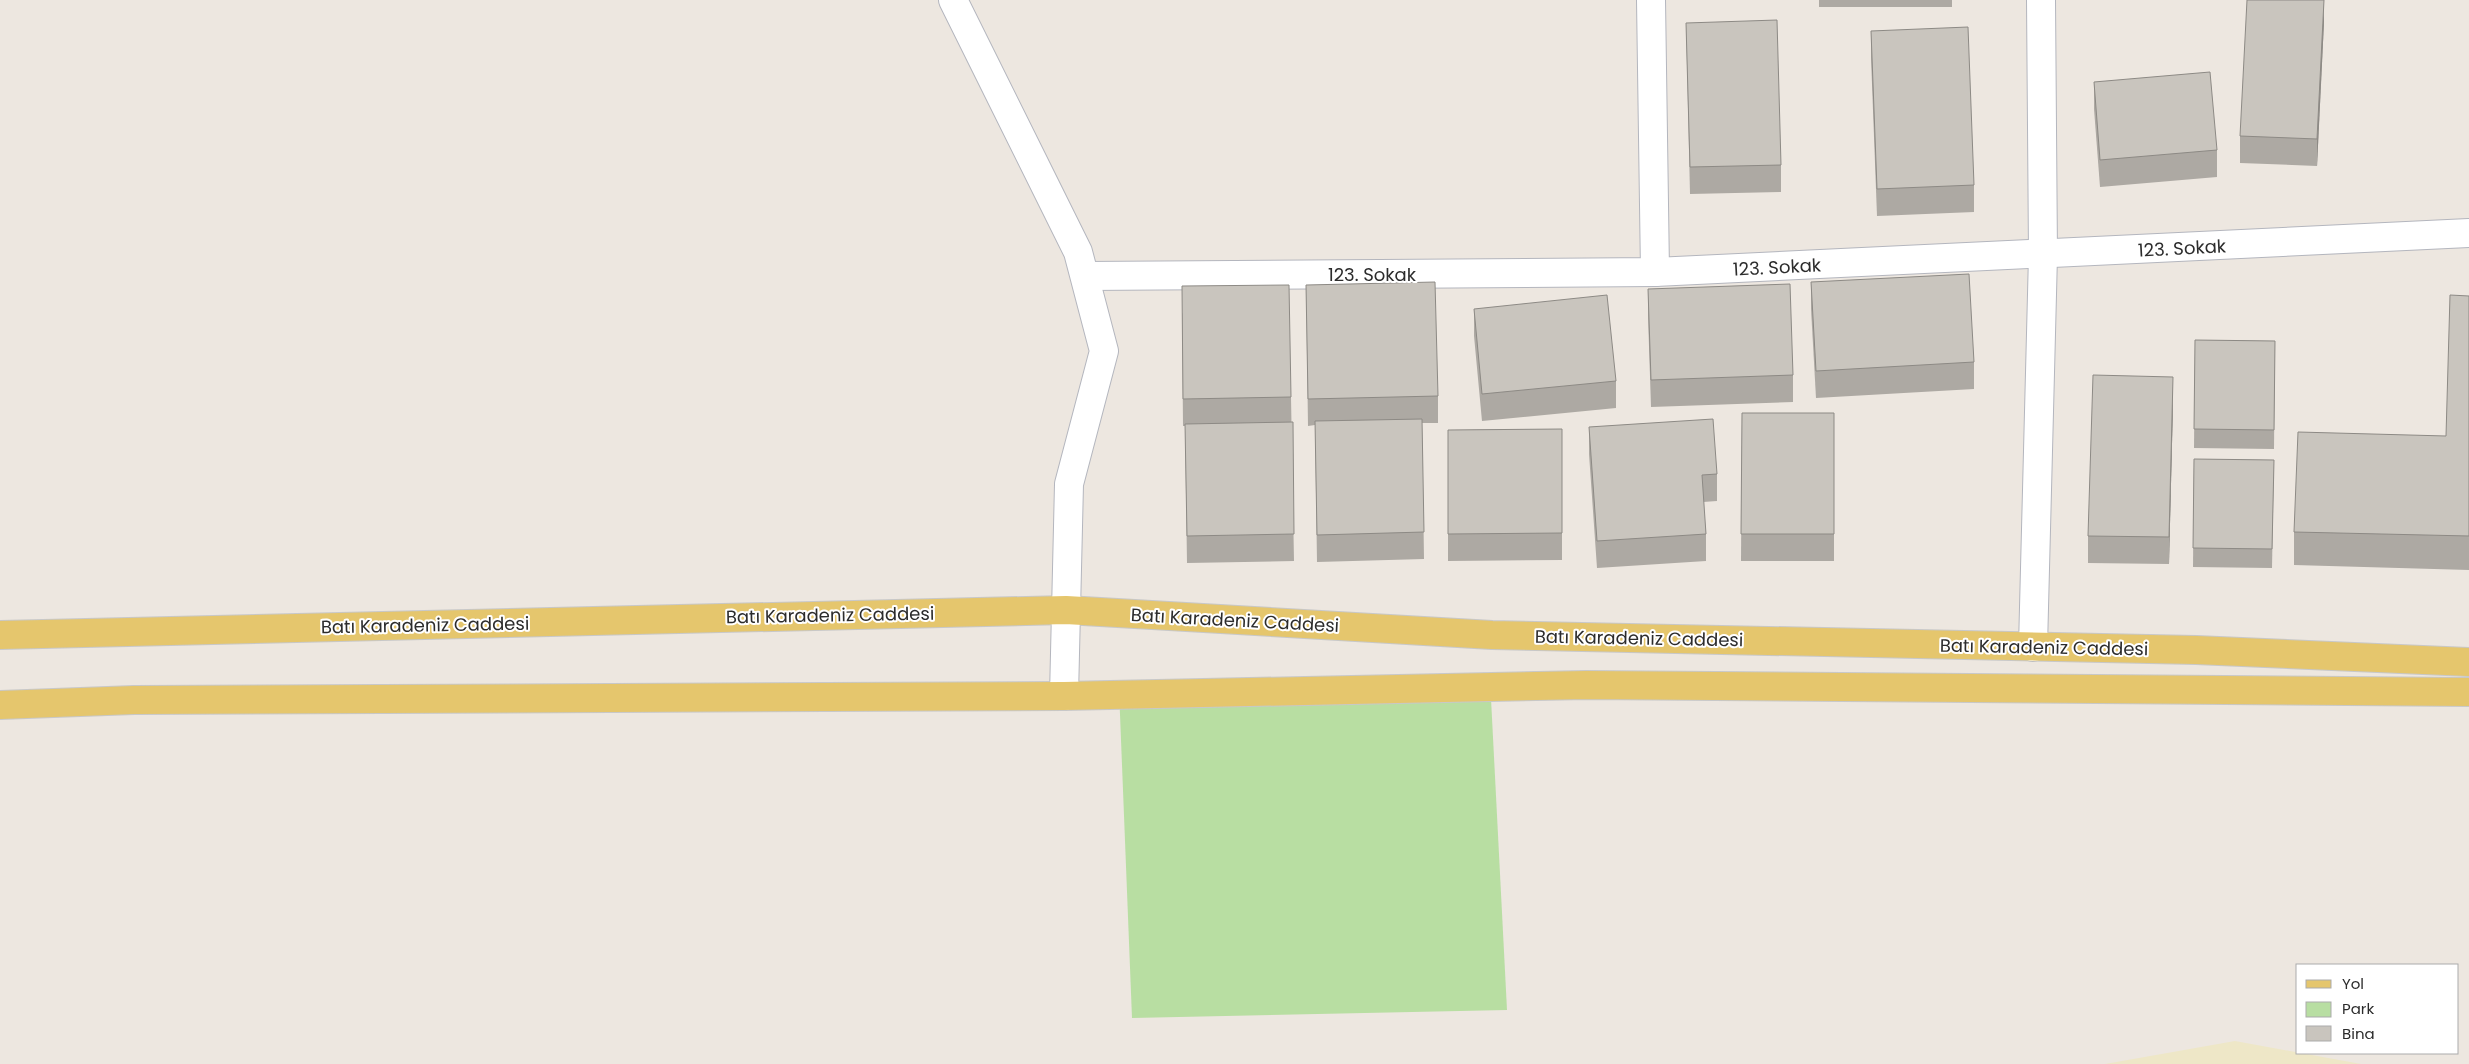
<svg xmlns="http://www.w3.org/2000/svg" width="2469" height="1064" viewBox="0 0 2469 1064" font-family="Poppins,sans-serif">
	<style>
		.green { fill: #b8dea2 }
		.sand { fill: #eee7c7 }
		.lines { fill: none; stroke-linecap: round; stroke-linejoin: round }
		.minor-casing { stroke: #b4b6be; stroke-width: 30 }
		.major-casing { stroke: #c8c8c8; stroke-width: 30 }
		.minor { stroke: #fff; stroke-width: 28 }
		.major { stroke: #e5c66d; stroke-width: 28 }
		.wall { fill: #ada9a3 }
		.shaded-wall { fill: #8d8a85 }
		.building { fill: #c9c5be; stroke: #8d8a85 }
		.labels { text-anchor: middle; dominant-baseline: central; stroke-width: 4; stroke-linejoin: round; paint-order: stroke }
		.street-label { font-size: 18px; fill: #2c2c2c; stroke: #fff }
	</style>
	<rect width="100%" height="100%" fill="#ede7e0"/>
	<!-- green -->
	<polygon class="green" points="1490,679 1507,1010 1132,1018 1119,689"/>
	<!-- sand -->
	<polygon class="sand" points="2235,1041 2361,1064 2105,1064"/>
	<g class="lines">
		<!-- minor casing -->
		<g class="minor-casing">
			<g id="minor">
				<polyline points="953,0 1078,252 1104,351 1069,484 1064,696"/>
				<polyline points="1651,0 1655,272"/>
				<polyline points="1085,276 1655,272 2469,233"/>
				<polyline points="2033,647 2043,255 2041,0"/>
			</g>
		</g>
		<!-- major casing -->
		<g class="major-casing">
			<g id="major">
				<polyline points="0,635 1066,610 1492,635 2196,650 2469,662"/>
				<polyline points="0,705 134,700 1064,696 1586,685 2469,692"/>
			</g>
		</g>
		<!-- minor -->
		<use href="#minor" class="minor"/>
		<!-- major -->
		<use href="#major" class="major"/>
	</g>
	<!-- wall -->
	<g class="wall">
		<rect x="1819" y="0" width="133" height="7"/>
		<polygon points="2324,22 2317,166 2240,163 2240,136"/>
		<polygon points="1686,23 1781,165 1781,192 1690,194"/>
		<polygon points="1871,31 1974,185 1974,212 1877,216 1871,58"/>
		<polygon points="2094,82 2217,150 2217,177 2100,187 2094,109"/>
		<polygon points="1811,282 1974,362 1974,389 1816,398 1811,309"/>
		<polygon points="1306,285 1438,396 1438,423 1422,423 1424,559 1317,562 1315,425 1308,426"/>
		<polygon points="1648,289 1793,375 1793,402 1651,407 1648,316"/>
		<polygon points="2469,296 2469,570 2294,565 2294,532 2446,436"/>
		<polygon points="1474,309 1616,381 1616,408 1482,421 1474,336"/>
		<polygon points="1182,313 1291,397 1294,561 1187,563 1185,426 1183,426"/>
		<polygon points="2195,340 2275,341 2274,449 2194,448"/>
		<polygon points="2173,404 2169,564 2088,563 2088,536"/>
		<polygon points="1742,413 1834,413 1834,561 1741,561"/>
		<polygon points="1589,427 1717,474 1717,501 1703,502 1706,534 1706,561 1597,568 1589,454"/>
		<polygon points="1562,429 1562,560 1448,561 1448,430"/>
		<polygon points="2194,459 2274,460 2272,568 2193,567"/>
	</g>
	<!-- shaded-wall -->
	<g class="shaded-wall">
		<polygon points="2324,0 2324,22 2317,166 2317,139"/>
		<polygon points="2173,377 2173,404 2169,564 2169,537"/>
	</g>
	<!-- building -->
	<g class="building">
		<polygon points="2247,0 2324,0 2317,139 2240,136"/>
		<polygon points="1777,20 1781,165 1690,167 1686,23"/>
		<polygon points="1968,27 1974,185 1877,189 1871,31"/>
		<polygon points="2210,72 2217,150 2100,160 2094,82"/>
		<polygon points="1969,274 1974,362 1816,371 1811,282"/>
		<polygon points="1435,282 1438,396 1308,399 1306,285"/>
		<polygon points="1790,284 1793,375 1651,380 1648,289"/>
		<polygon points="1289,285 1291,397 1183,399 1182,286"/>
		<polygon points="1607,295 1616,381 1482,394 1474,309"/>
		<polygon points="2450,295 2469,296 2469,536 2294,532 2298,432 2446,436"/>
		<polygon points="2195,340 2275,341 2274,430 2194,429"/>
		<polygon points="2093,375 2173,377 2169,537 2088,536"/>
		<polygon points="1742,413 1834,413 1834,534 1741,534"/>
		<polygon points="1422,419 1424,532 1317,535 1315,421"/>
		<polygon points="1713,419 1717,474 1702,475 1706,534 1597,541 1589,427"/>
		<polygon points="1293,422 1294,534 1187,536 1185,424"/>
		<polygon points="1562,429 1562,533 1448,534 1448,430"/>
		<polygon points="2194,459 2274,460 2272,549 2193,548"/>
	</g>
	<g class="labels">
		<!-- street labels -->
		<g class="street-label">
			<text transform="translate(2182 248) rotate(-3)">123. Sokak</text>
			<text transform="translate(1777 267) rotate(-3)">123. Sokak</text>
			<text x="1372" y="274">123. Sokak</text>
			<text transform="translate(830 615) rotate(-1)">Batı Karadeniz Caddesi</text>
			<text transform="translate(1235 620) rotate(3)">Batı Karadeniz Caddesi</text>
			<text transform="translate(425 625) rotate(-1)">Batı Karadeniz Caddesi</text>
			<text transform="translate(1639 638) rotate(1)">Batı Karadeniz Caddesi</text>
			<text transform="translate(2044 647) rotate(1)">Batı Karadeniz Caddesi</text>
		</g>
	</g>
	<!-- legend -->
	<rect x="2296" y="964" width="162" height="90" fill="#ffffff" stroke="#ababab"/>
	<rect x="2306" y="980" width="25" height="8" fill="#e5c66d" stroke="#ababab"/>
	<text x="2342" y="989" font-size="15" fill="#2c2c2c">Yol</text>
	<rect x="2306" y="1002" width="25" height="15" fill="#b8dea2" stroke="#ababab"/>
	<text x="2342" y="1014" font-size="15" fill="#2c2c2c">Park</text>
	<rect x="2306" y="1026" width="25" height="15" fill="#c9c5be" stroke="#ababab"/>
	<text x="2342" y="1039" font-size="15" fill="#2c2c2c">Bina</text>
</svg>
